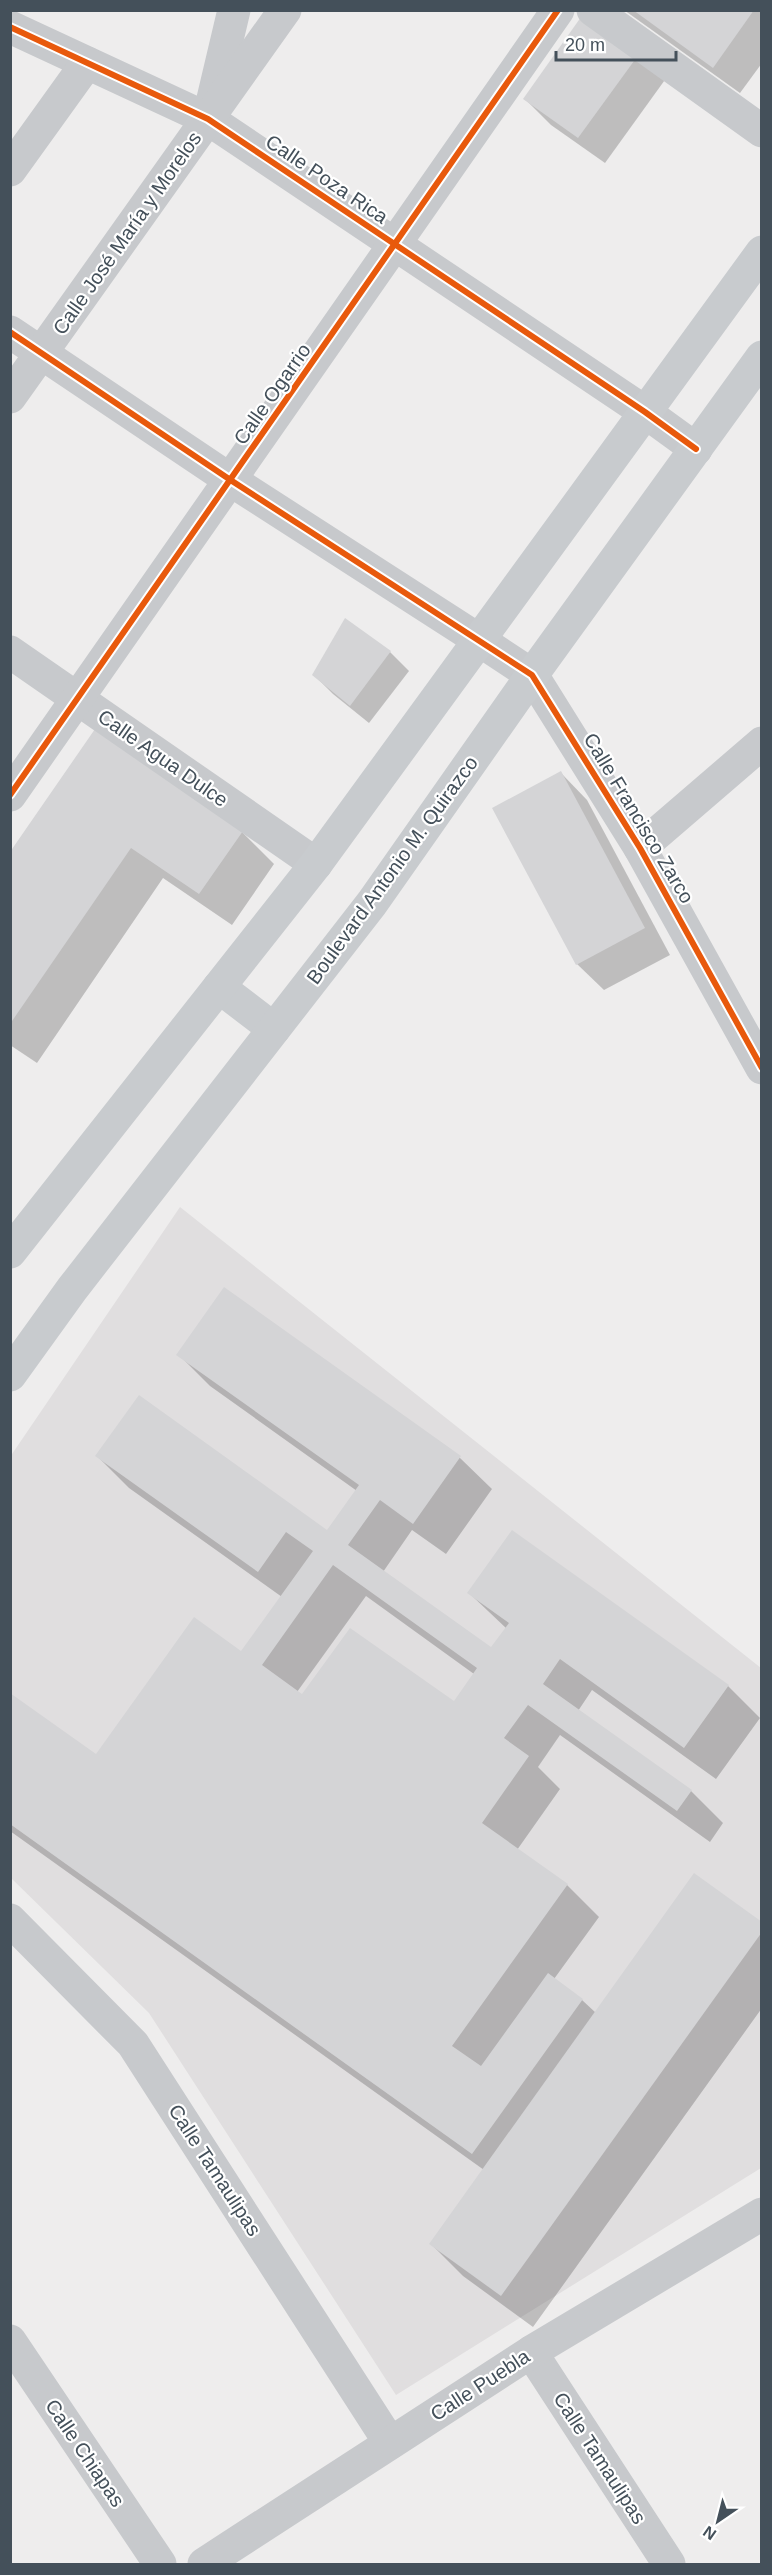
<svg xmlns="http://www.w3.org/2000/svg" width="772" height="2575" viewBox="0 0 772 2575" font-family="Helvetica,sans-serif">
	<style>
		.education { fill: #e0dedf }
		.shadow { fill: #0003; fill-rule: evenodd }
		.building { fill: #d4d4d6; fill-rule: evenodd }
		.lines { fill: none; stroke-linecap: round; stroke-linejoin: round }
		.minor { stroke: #c7c9cc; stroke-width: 33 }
		.tertiary { stroke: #c7c9cc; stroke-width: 33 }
		.secondary { stroke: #c8cbce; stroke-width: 33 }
		.cycleway-casing { stroke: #fff; stroke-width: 10 }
		.cycleway { stroke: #e8590c; stroke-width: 6 }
		.labels { text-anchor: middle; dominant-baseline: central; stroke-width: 4.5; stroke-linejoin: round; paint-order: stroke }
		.street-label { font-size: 20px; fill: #44505a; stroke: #fff }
	</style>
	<rect width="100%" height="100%" fill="#eeeded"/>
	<!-- education -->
	<polygon class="education" points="180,1207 761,1668 761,2168 396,2395 149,2013 11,1878 10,1457"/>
	<!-- shadow -->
	<g class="shadow">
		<polygon points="624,10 762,10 762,63 740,93"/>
		<polygon points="587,12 667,77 605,163 551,125 525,99"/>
		<polygon points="390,652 409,671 369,723 333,694 314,675"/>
		<polygon points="561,773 587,800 670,955 604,990 577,964"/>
		<polygon points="242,832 274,864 232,925 163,878 37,1063 10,1045 10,854"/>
		<path d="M225,1289L460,1458L492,1489L446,1554L412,1530L383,1572L492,1649L507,1629L469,1593L728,1686L760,1718L716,1779L592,1690L578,1711L691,1791L723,1823L710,1842L560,1735L538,1767L560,1789L517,1850L567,1885L599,1917L554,1979L582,2000L596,2013L762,1923V2008L533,2327L463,2276L431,2244L484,2170L10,1831V1695L96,1756L241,1653L282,1597L129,1488L97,1456L328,1532L357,1491L210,1386L178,1354ZM366,1596L474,1674L454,1703L303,1696L297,1692Z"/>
	</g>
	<!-- building -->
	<g class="building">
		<polygon points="586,10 642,50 578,138 523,99"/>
		<polygon points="633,10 754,10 713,68"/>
		<polygon points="345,618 391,651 350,706 312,675"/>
		<polygon points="95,729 243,831 199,894 131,848 10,1024 10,852"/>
		<polygon points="561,771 645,928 576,965 492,808"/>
		<path d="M224,1287L461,1456L413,1524L380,1500L348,1545L491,1647L509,1623L467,1593L512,1530L729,1685L684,1748L560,1659L543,1684L692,1790L677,1811L528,1705L504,1738L529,1756L482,1823L568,1884L452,2046L481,2066L548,1973L583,1999L472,2154L10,1824V1693L96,1754L194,1617L241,1651L313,1551L286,1532L258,1572L95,1456L139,1395L327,1530L359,1485L176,1355ZM333,1565L477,1668L454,1701L350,1628L302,1694L262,1665Z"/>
		<polygon points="694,1873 762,1922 762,1932 501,2296 429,2244"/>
	</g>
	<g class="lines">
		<!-- minor -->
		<g class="minor">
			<polyline points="593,10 762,131"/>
			<polyline points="10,27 208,119 645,412 696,449"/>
			<polyline points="212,103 234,10"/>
			<polyline points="10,170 87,63"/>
			<polyline points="10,332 232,481 479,640"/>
			<polyline points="10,397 285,10"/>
			<polyline points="10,652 316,864"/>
			<polyline points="10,795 558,10"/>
			<polyline points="640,848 762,743"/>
			<polyline points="10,1920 133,2044 390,2443"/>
			<polyline points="10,2341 160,2564"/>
			<polyline points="531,2352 669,2564"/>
			<polyline points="204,2564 531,2352 762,2214"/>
		</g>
		<!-- tertiary -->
		<polyline class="tertiary" points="479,640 532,675 640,848 762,1068"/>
		<!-- secondary -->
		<g class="secondary">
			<polyline points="219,987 274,1029"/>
			<polyline points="10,1252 316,864 762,252"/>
			<polyline points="10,1375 72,1289 372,903 532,675 762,357"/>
		</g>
		<!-- cycleway casing -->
		<g class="cycleway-casing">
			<g id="cycleway">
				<polyline points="10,27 208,119 645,412 696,449"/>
				<polyline points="10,332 232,481 532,675 640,848 762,1068"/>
				<polyline points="10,795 558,10"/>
			</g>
		</g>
		<!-- cycleway -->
		<use href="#cycleway" class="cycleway"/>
	</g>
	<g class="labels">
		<!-- street labels -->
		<g class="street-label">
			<text transform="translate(327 179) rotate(34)">Calle Poza Rica</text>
			<text transform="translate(127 233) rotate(-55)">Calle José María y Morelos</text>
			<text transform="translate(272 394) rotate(-55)">Calle Ogarrio</text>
			<text transform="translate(163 758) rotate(35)">Calle Agua Dulce</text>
			<text transform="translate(639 818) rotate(59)">Calle Francisco Zarco</text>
			<text transform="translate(392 870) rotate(-54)">Boulevard Antonio M. Quirazco</text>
			<text transform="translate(215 2170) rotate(57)">Calle Tamaulipas</text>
			<text transform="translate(480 2385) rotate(-33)">Calle Puebla</text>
			<text transform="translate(85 2453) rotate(56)">Calle Chiapas</text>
			<text transform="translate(600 2458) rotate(57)">Calle Tamaulipas</text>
		</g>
	</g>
	<!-- border -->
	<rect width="772" height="2575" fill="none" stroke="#44505a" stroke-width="24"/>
	<!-- north arrow -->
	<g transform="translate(718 2521) rotate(215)" stroke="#ffffff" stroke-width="4.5" paint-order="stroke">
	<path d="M0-4.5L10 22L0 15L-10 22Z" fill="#44505a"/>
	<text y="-9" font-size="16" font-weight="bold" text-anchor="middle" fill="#44505a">N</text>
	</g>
	<!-- scale -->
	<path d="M556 51v9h120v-9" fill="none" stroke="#44505a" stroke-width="3"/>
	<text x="565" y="51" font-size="18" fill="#44505a" stroke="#ffffff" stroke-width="4.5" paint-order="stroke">20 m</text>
</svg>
